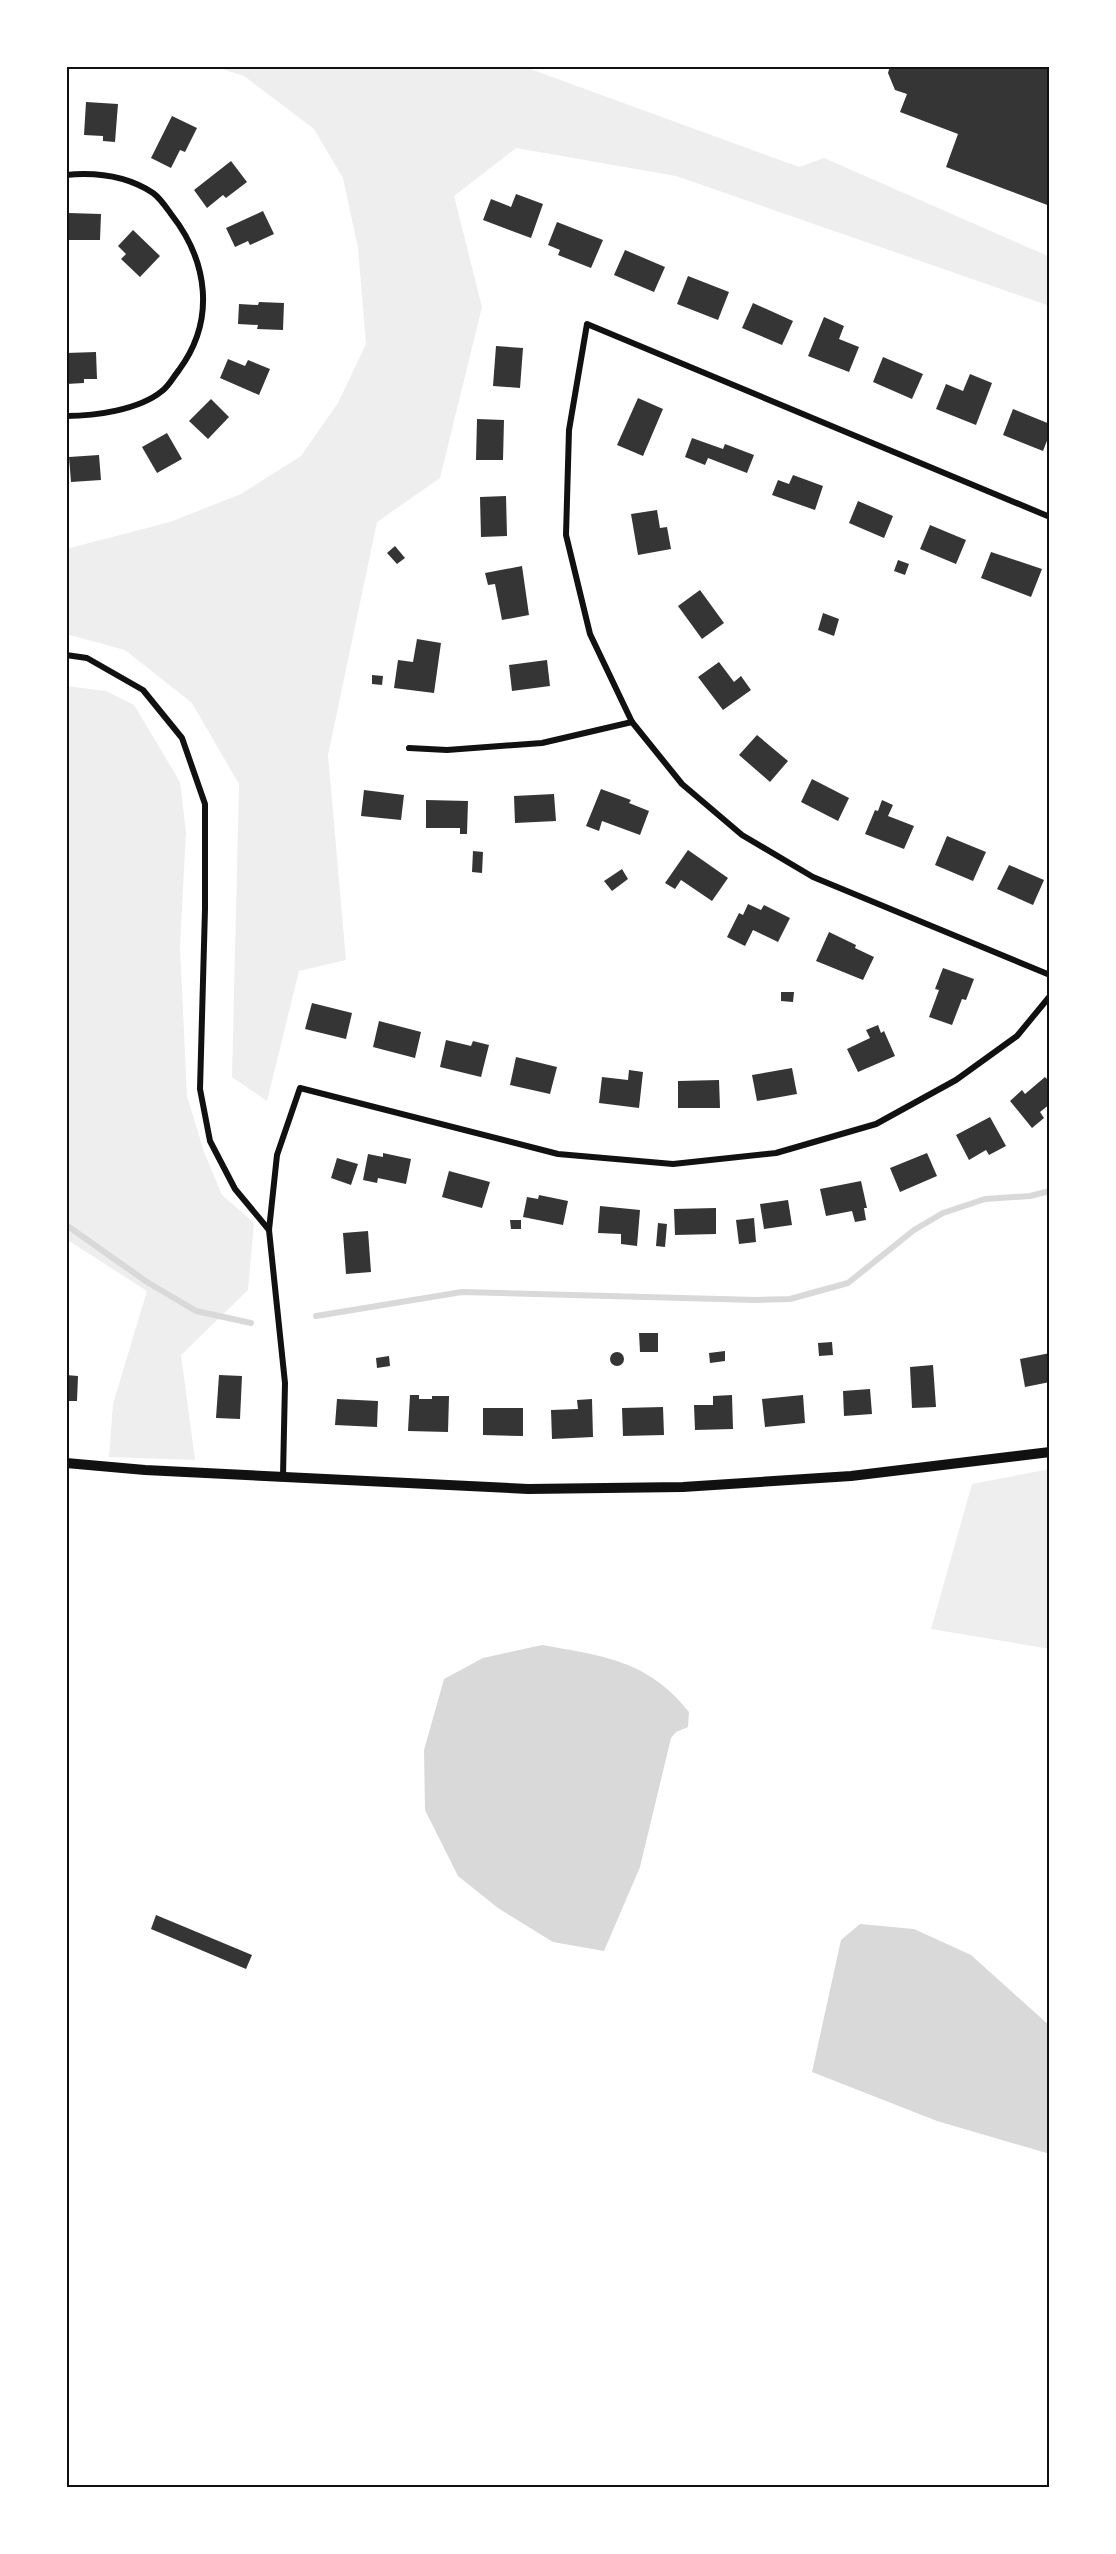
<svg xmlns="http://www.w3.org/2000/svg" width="1116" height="2554" viewBox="0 0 1116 2554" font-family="Raleway,sans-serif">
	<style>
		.green { fill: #eee }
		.water { fill: #d9d9d9 }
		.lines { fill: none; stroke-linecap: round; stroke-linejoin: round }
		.stream { stroke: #d9d9d9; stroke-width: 6 }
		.building { fill: #353535 }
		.minor { stroke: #111; stroke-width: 6 }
		.tertiary { stroke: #111; stroke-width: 10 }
		.neatline { fill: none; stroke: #111; stroke-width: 2 }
	</style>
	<rect width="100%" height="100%" fill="#fff"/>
	<!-- green -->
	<g class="green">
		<polygon points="213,66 522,66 799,167 824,158 1050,257 1050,306 676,176 516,148 454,196 482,307 440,478 377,522 328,755 346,960 299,971 267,1101 232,1077 239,784 192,703 125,650 66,634 66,549 170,522 241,494 301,456 338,403 366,344 358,248 343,178 314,129 244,76"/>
		<polygon points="66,686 106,691 134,705 180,782 186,832 180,947 187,1096 204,1152 222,1195 254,1223 248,1290 181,1355 195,1460 109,1457 113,1404 147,1291 66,1239"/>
		<polygon points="1050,1469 1050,1649 931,1629 972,1484"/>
	</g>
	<!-- water -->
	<g class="water">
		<path d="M542,1645C603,1656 648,1660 689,1712L688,1727L676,1732L671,1738L640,1867L604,1951L553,1942L498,1908L458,1876L425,1810L424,1750L444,1679L483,1658Z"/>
		<polygon points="860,1924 914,1929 971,1955 1050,2026 1050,2154 937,2121 812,2072 841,1940"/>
	</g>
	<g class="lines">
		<!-- stream -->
		<g class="stream">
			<polyline points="66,1228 69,1227 147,1282 196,1311 251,1323"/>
			<polyline points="316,1316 462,1292 756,1300 790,1299 848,1283 914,1230 943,1213 985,1199 1030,1196 1050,1191"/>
		</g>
	</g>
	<!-- building -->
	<g class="building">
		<polygon points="890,66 905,69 906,66 917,69 918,66 1050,66 1050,206 946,167 958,134 900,112 907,94 895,90 888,73"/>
		<polygon points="86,102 118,104 115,142 103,141 103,136 84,135"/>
		<polygon points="172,116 197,128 185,152 180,150 171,168 151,158"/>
		<polygon points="231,161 247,182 226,198 223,195 207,208 194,190"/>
		<polygon points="516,194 543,204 531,238 483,220 491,199 511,207"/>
		<polygon points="263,211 274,234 250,245 248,241 235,247 226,228"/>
		<polygon points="69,213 101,214 100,240 69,240"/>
		<polygon points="557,222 603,240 591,268 558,255 560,250 548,245"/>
		<polygon points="133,230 160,256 140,277 121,259 126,254 118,246"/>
		<polygon points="625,250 665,267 654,292 614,275"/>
		<polygon points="688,276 729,292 718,320 677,304"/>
		<polygon points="259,302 284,303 283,330 257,329 258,325 238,324 239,304 258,305"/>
		<polygon points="753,303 793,321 782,345 742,328"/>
		<polygon points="824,317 844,326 839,339 859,347 849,372 808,356"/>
		<polygon points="496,346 523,348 520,388 493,386"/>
		<polygon points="96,352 97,379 84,379 84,383 66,384 66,353"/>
		<polygon points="883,357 923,374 912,399 873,382"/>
		<polygon points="228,359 245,366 248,360 270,369 259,395 220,378"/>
		<polygon points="970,374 992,383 976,425 936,409 946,384 963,391"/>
		<polygon points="638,398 663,409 643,456 617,445"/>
		<polygon points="211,399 229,417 208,439 189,421"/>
		<polygon points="1013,409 1050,424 1050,433 1043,451 1003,435"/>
		<polygon points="477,419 504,420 503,460 476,460"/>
		<polygon points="167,433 182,459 157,473 142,447"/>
		<polygon points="692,438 723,449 725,444 754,455 747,473 708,458 705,465 685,457"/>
		<polygon points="99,455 101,480 71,482 69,457"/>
		<polygon points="793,475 823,486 815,510 772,495 778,480 789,484"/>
		<polygon points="506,496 507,536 481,537 480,497"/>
		<polygon points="858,501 893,516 884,538 849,523"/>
		<polygon points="657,510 660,528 667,527 671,549 638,555 631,514"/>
		<polygon points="930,525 966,540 956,564 920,549"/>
		<polygon points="395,546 405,558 397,564 387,553"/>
		<polygon points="991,552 1042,569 1031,597 981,578"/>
		<polygon points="898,560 909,564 905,575 894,571"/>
		<polygon points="522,566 529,615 502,620 495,584 488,585 485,573"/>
		<polygon points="700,590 724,623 702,639 678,606"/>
		<polygon points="823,613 839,619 834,636 818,630"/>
		<polygon points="417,639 441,643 434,693 394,688 398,660 413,662"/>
		<polygon points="547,660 550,686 512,691 509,665"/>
		<polygon points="719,662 734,682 741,676 751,690 723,710 698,677"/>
		<polygon points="372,675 383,676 382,685 372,684"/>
		<polygon points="757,735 788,761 770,782 739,755"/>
		<polygon points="812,779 849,798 838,821 801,802"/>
		<polygon points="601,789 631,800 629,803 649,811 640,835 602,821 599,831 586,826"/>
		<polygon points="364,790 404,795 401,820 361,816"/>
		<polygon points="554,794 556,821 515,823 514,796"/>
		<polygon points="426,800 468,801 467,834 460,834 460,828 426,828"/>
		<polygon points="882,800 893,805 888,816 914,826 904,849 865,834 875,810 878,811"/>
		<polygon points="947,836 986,852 973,881 935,865"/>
		<polygon points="688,850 728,878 712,901 681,880 675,889 665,883"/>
		<polygon points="473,851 483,852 482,873 472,872"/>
		<polygon points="1009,865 1044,880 1033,905 997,889"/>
		<polygon points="622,869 628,879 612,891 604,881"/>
		<polygon points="748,904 761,910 764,905 790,918 778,942 753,930 745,946 727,937 739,913 743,915"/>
		<polygon points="829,932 856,945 855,948 874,957 863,980 816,961"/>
		<polygon points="943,968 974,979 966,1000 962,999 952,1025 929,1017 939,990 935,989"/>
		<polygon points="781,992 794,992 793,1002 781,1001"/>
		<polygon points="312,1003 352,1013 346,1039 305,1029"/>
		<polygon points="379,1021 421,1032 415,1058 373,1047"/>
		<polygon points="878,1025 881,1033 884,1031 895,1056 858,1072 847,1049 870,1038 866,1030"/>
		<polygon points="446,1040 471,1046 473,1041 489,1045 481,1077 440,1067"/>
		<polygon points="516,1057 557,1067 550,1094 510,1085"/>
		<polygon points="792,1068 797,1094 757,1101 752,1075"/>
		<polygon points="629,1070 643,1072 639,1108 599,1103 602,1077 628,1080"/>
		<polygon points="1045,1077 1050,1082 1050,1104 1040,1112 1044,1118 1032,1128 1010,1101 1022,1090 1025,1094"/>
		<polygon points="719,1080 720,1108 678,1108 678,1081"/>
		<polygon points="990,1117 1006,1146 989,1155 986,1150 969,1160 956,1135"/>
		<polygon points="383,1153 411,1159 406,1184 378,1178 377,1183 363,1180 368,1154 383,1157"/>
		<polygon points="927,1153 937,1176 900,1192 890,1168"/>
		<polygon points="337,1158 358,1164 351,1185 331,1178"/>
		<polygon points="449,1171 490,1182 482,1208 442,1197"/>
		<polygon points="861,1181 867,1208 864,1208 866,1220 855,1222 852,1211 826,1216 820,1189"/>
		<polygon points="539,1195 568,1201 563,1225 523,1217 527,1197 538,1199"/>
		<polygon points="788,1200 792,1225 764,1229 760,1204"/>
		<polygon points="600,1206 640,1210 637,1246 621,1244 621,1234 598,1233"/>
		<polygon points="716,1208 716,1234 675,1235 674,1209"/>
		<polygon points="754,1218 756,1242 739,1244 736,1220"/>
		<polygon points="510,1220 521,1220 521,1229 511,1229"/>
		<polygon points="658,1223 667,1224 665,1247 656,1246"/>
		<polygon points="368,1231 371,1272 346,1274 343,1233"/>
		<polygon points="639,1333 658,1333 658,1352 640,1352"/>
		<polygon points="832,1342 833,1355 819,1356 818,1343"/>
		<polygon points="725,1351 725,1361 710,1363 709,1353"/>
		<circle cx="617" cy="1359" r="7"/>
		<polygon points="1050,1353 1050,1382 1025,1387 1020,1359"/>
		<polygon points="389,1356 390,1366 377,1368 376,1358"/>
		<polygon points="933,1365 936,1407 912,1408 910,1367"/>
		<polygon points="66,1375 78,1376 77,1401 66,1401"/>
		<polygon points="219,1375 242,1376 240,1419 216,1418"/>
		<polygon points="870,1389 872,1414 844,1416 843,1391"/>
		<polygon points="410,1395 419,1395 419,1399 432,1399 432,1396 449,1396 448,1432 408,1431"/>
		<polygon points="732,1395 733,1429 695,1430 694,1405 713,1405 713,1396"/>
		<polygon points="803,1395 805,1423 765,1427 762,1399"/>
		<polygon points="337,1399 378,1401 377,1427 335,1425"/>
		<polygon points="592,1399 593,1437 552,1439 551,1410 578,1409 577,1400"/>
		<polygon points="663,1407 664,1435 623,1436 622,1408"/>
		<polygon points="483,1408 523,1408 523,1436 483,1435"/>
		<polygon points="156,1915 252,1955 246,1969 151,1929"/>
	</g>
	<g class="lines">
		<!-- minor -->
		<g class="minor">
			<path d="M66,175C97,172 127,176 153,193C160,198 166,207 171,214C208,261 216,320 179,370C174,376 169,386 162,391C139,410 95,416 66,416"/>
			<polyline points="1050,517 587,324 569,430 566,535 590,634 632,722 682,784 742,835 813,877 1050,975"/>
			<polyline points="66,655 87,658 143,690 182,738 205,804 205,909 200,1089 210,1141 235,1189 269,1230"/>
			<polyline points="409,748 447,750 542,743 632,722"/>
			<polyline points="283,1476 285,1383 269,1230 277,1155 300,1088 558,1154 673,1164 776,1153 876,1124 956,1080 1017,1036 1050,996"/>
		</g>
		<!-- tertiary -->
		<polyline class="tertiary" points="66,1463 145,1470 528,1489 683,1487 851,1476 1050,1452"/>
	</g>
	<!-- border -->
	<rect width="1116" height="2554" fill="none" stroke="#ffffff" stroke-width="135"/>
	<rect x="68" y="68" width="980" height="2418" class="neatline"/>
</svg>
